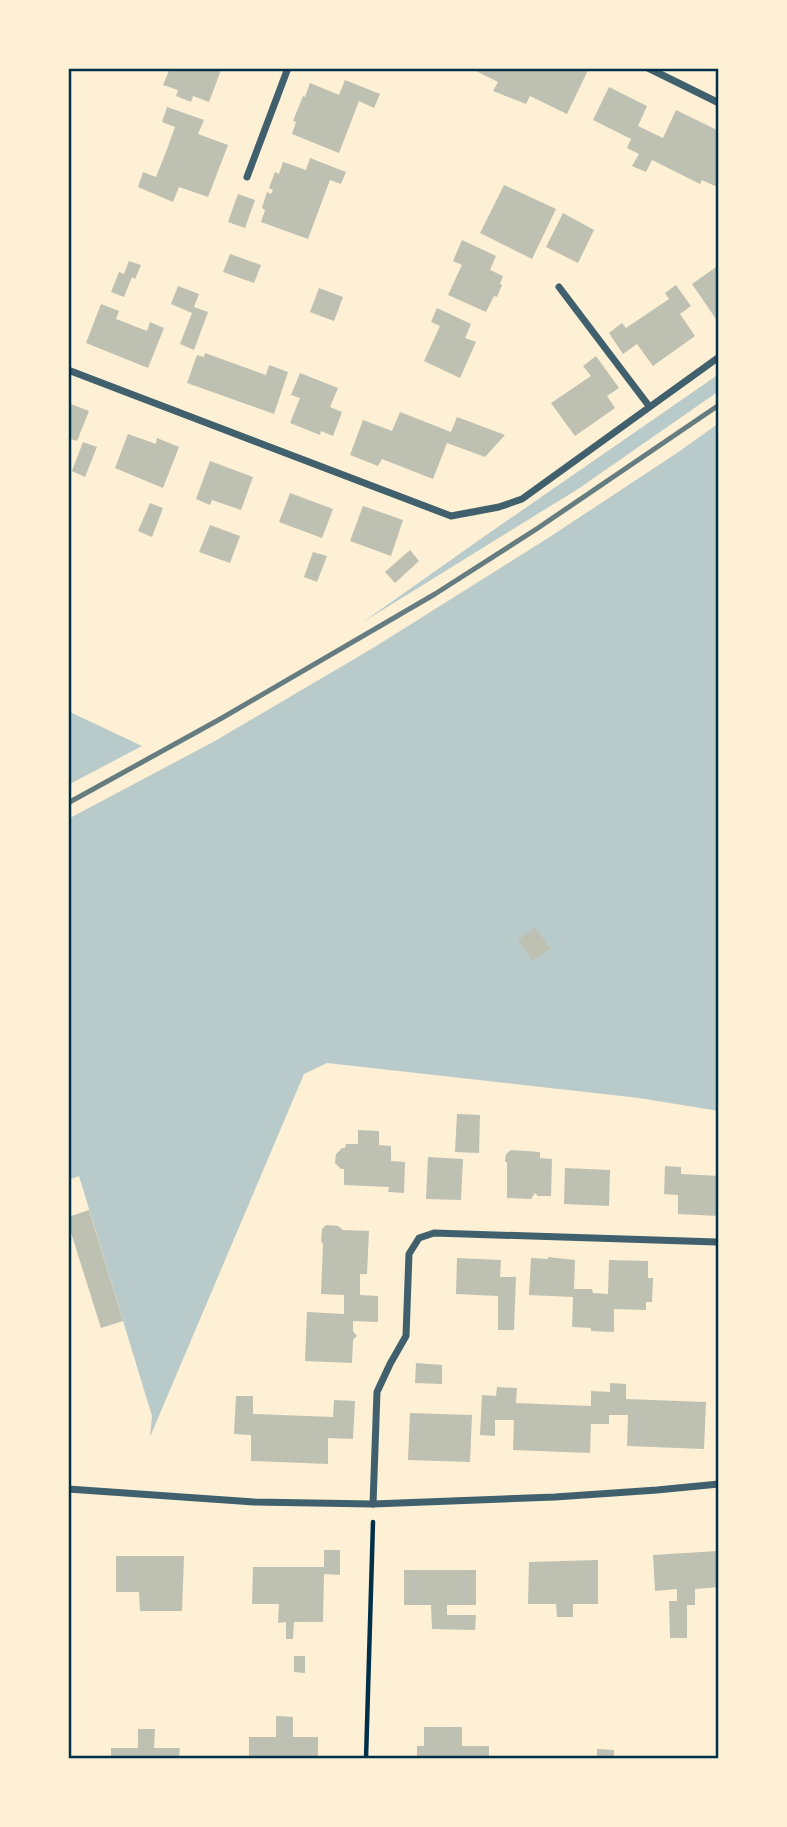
<svg xmlns="http://www.w3.org/2000/svg" width="787" height="1827" viewBox="0 0 787 1827" font-family="Overpass,sans-serif">
	<style>
		.green { fill: #b9caca }
		.building { fill: #bec0b2 }
		.lines { fill: none; stroke-linecap: round; stroke-linejoin: round }
		.path { stroke: #003049; stroke-width: 4.5 }
		.minor { stroke: #3f606c; stroke-width: 7 }
		.rail { stroke: #657d81; stroke-width: 5 }
		.neatline { fill: none; stroke: #003049; stroke-width: 2.5 }
	</style>
	<rect width="100%" height="100%" fill="#fdf0d5"/>
	<!-- green -->
	<g class="green">
		<polygon points="719,374 719,391 578,489 363,622 482,538"/>
		<polygon points="719,423 719,1111 639,1098 327,1063 304,1074 150,1437 152,1416 79,1176 68,1180 68,819 215,741 373,648 545,540 677,453"/>
		<polygon points="68,711 142,746 68,785"/>
	</g>
	<!-- building -->
	<g class="building">
		<polygon points="170,68 221,70 209,102 193,96 191,102 176,96 178,90 163,85"/>
		<polygon points="470,68 542,69 589,68 567,114 530,96 526,104 493,91 498,82"/>
		<polygon points="345,80 380,94 374,108 359,101 339,153 292,134 296,122 293,121 303,96 305,97 310,83 339,95"/>
		<polygon points="609,87 647,106 638,126 663,138 676,110 719,131 719,184 717,187 702,180 700,184 652,160 646,172 632,166 639,154 627,148 631,139 593,120"/>
		<polygon points="167,107 204,120 198,134 228,145 208,197 179,187 173,202 138,187 143,172 156,177 166,152 175,127 162,122"/>
		<polygon points="310,158 346,172 341,184 330,180 308,239 261,222 265,210 262,208 267,192 271,194 273,190 269,188 275,172 279,174 283,162 306,170"/>
		<polygon points="504,185 556,209 532,259 480,233"/>
		<polygon points="238,194 255,200 245,228 228,222"/>
		<polygon points="563,213 594,230 578,263 546,247"/>
		<polygon points="462,240 496,256 490,270 503,276 500,284 502,285 497,297 494,296 486,312 448,295 462,265 453,261"/>
		<polygon points="230,254 261,265 254,283 223,272"/>
		<polygon points="129,261 141,265 135,279 132,277 124,297 111,292 119,272 124,274"/>
		<polygon points="719,265 719,317 716,319 692,284"/>
		<polygon points="676,285 691,306 680,314 695,336 653,366 637,344 623,354 609,333 622,323 626,328 669,299 665,293"/>
		<polygon points="178,286 199,294 194,307 208,312 194,350 180,344 192,313 171,304"/>
		<polygon points="319,288 343,297 334,321 310,312"/>
		<polygon points="101,304 119,311 116,319 147,331 150,322 164,328 148,368 86,343"/>
		<polygon points="437,308 471,324 465,338 476,342 460,378 424,361 440,326 431,322"/>
		<polygon points="205,353 266,375 269,365 288,372 274,414 187,383 197,355 204,357"/>
		<polygon points="596,356 619,388 607,396 615,408 575,436 551,403 591,376 583,366"/>
		<polygon points="300,373 338,388 330,407 342,412 333,436 321,431 320,435 290,423 300,398 291,395"/>
		<polygon points="68,403 89,411 77,441 68,438"/>
		<polygon points="400,412 451,432 457,417 505,435 485,457 447,443 433,479 382,459 378,466 350,455 363,420 392,431"/>
		<polygon points="128,434 156,444 157,438 179,447 163,488 115,468"/>
		<polygon points="83,442 97,447 85,477 72,471"/>
		<polygon points="210,461 253,477 241,510 212,500 210,505 196,499"/>
		<polygon points="290,493 333,509 322,538 279,522"/>
		<polygon points="150,503 163,508 152,537 138,531"/>
		<polygon points="363,506 403,520 391,556 350,541"/>
		<polygon points="210,525 240,536 230,563 199,552"/>
		<polygon points="410,550 419,561 395,583 385,572"/>
		<polygon points="313,552 327,556 317,582 304,577"/>
		<polygon points="536,928 550,949 532,961 518,940"/>
		<polygon points="457,1114 480,1115 479,1153 455,1152"/>
		<polygon points="358,1130 379,1131 379,1145 391,1146 391,1161 405,1162 404,1193 388,1192 389,1187 344,1185 344,1169 341,1169 335,1163 336,1154 342,1148 345,1148 346,1144 358,1144"/>
		<polygon points="511,1150 540,1152 540,1158 552,1159 551,1196 538,1196 535,1193 531,1199 507,1198 507,1163 505,1161 506,1154"/>
		<polygon points="428,1157 463,1159 461,1200 426,1199"/>
		<polygon points="665,1166 681,1167 681,1174 719,1176 719,1216 678,1214 678,1195 664,1194"/>
		<polygon points="565,1168 610,1170 609,1206 564,1204"/>
		<polygon points="89,1210 123,1321 101,1328 68,1223 68,1217"/>
		<polygon points="326,1225 338,1226 343,1230 369,1231 367,1274 360,1274 360,1295 378,1296 378,1322 353,1321 353,1331 357,1336 353,1340 352,1363 305,1361 307,1312 344,1314 344,1295 321,1294 323,1244 321,1241 322,1229"/>
		<polygon points="548,1257 575,1260 574,1289 592,1289 593,1293 608,1294 609,1260 648,1261 648,1278 653,1278 652,1302 646,1302 646,1310 614,1309 614,1332 591,1331 591,1328 572,1327 573,1297 529,1295 531,1258 548,1259"/>
		<polygon points="457,1258 501,1260 500,1277 516,1277 514,1330 498,1330 498,1296 456,1294"/>
		<polygon points="416,1363 442,1365 442,1384 415,1383"/>
		<polygon points="610,1383 626,1384 626,1399 706,1402 704,1449 627,1446 628,1415 609,1415 609,1424 591,1424 590,1453 513,1450 514,1420 495,1420 495,1436 480,1435 482,1395 496,1396 497,1387 517,1388 516,1403 591,1406 591,1391 610,1392"/>
		<polygon points="236,1396 253,1396 253,1414 333,1417 334,1400 355,1401 353,1439 328,1438 328,1464 251,1461 251,1435 234,1434"/>
		<polygon points="410,1413 472,1415 470,1462 408,1460"/>
		<polygon points="324,1550 340,1550 340,1575 324,1574 323,1622 294,1622 293,1639 286,1639 286,1622 278,1623 279,1604 252,1604 253,1567 324,1567"/>
		<polygon points="717,1551 719,1554 719,1587 695,1589 695,1605 687,1605 687,1638 670,1638 669,1601 677,1601 677,1589 655,1591 653,1555"/>
		<polygon points="116,1556 184,1556 182,1611 140,1611 139,1592 116,1592"/>
		<polygon points="598,1560 598,1604 573,1604 573,1617 557,1617 556,1604 528,1604 529,1562"/>
		<polygon points="404,1570 476,1570 476,1605 447,1605 447,1615 476,1615 475,1630 432,1629 431,1605 404,1605"/>
		<polygon points="294,1656 305,1656 305,1673 294,1672"/>
		<polygon points="276,1716 293,1717 293,1737 318,1737 318,1759 249,1759 249,1737 276,1737"/>
		<polygon points="424,1727 462,1727 462,1746 489,1746 489,1759 417,1759 417,1746 424,1746"/>
		<polygon points="138,1729 155,1729 154,1748 180,1748 179,1759 111,1759 111,1748 138,1748"/>
		<polygon points="597,1749 614,1750 614,1759 597,1759"/>
	</g>
	<g class="lines">
		<!-- path -->
		<polyline class="path" points="366,1759 373,1522"/>
		<!-- minor -->
		<g class="minor">
			<polyline points="648,68 719,103"/>
			<polyline points="247,177 288,68"/>
			<polyline points="559,287 649,406"/>
			<polyline points="68,370 451,516 499,507 522,499 719,357"/>
			<polyline points="68,1489 254,1502 373,1504 555,1497 657,1490 719,1484"/>
			<polyline points="373,1504 377,1392 390,1364 406,1336 409,1254 419,1238 434,1233 717,1242"/>
		</g>
		<!-- rail -->
		<polyline class="rail" points="68,803 222,718 435,594 538,528 719,405"/>
	</g>
	<!-- border -->
	<rect width="787" height="1827" fill="none" stroke="#fdf0d5" stroke-width="140"/>
	<rect x="70" y="70" width="647" height="1687" class="neatline"/>
</svg>
